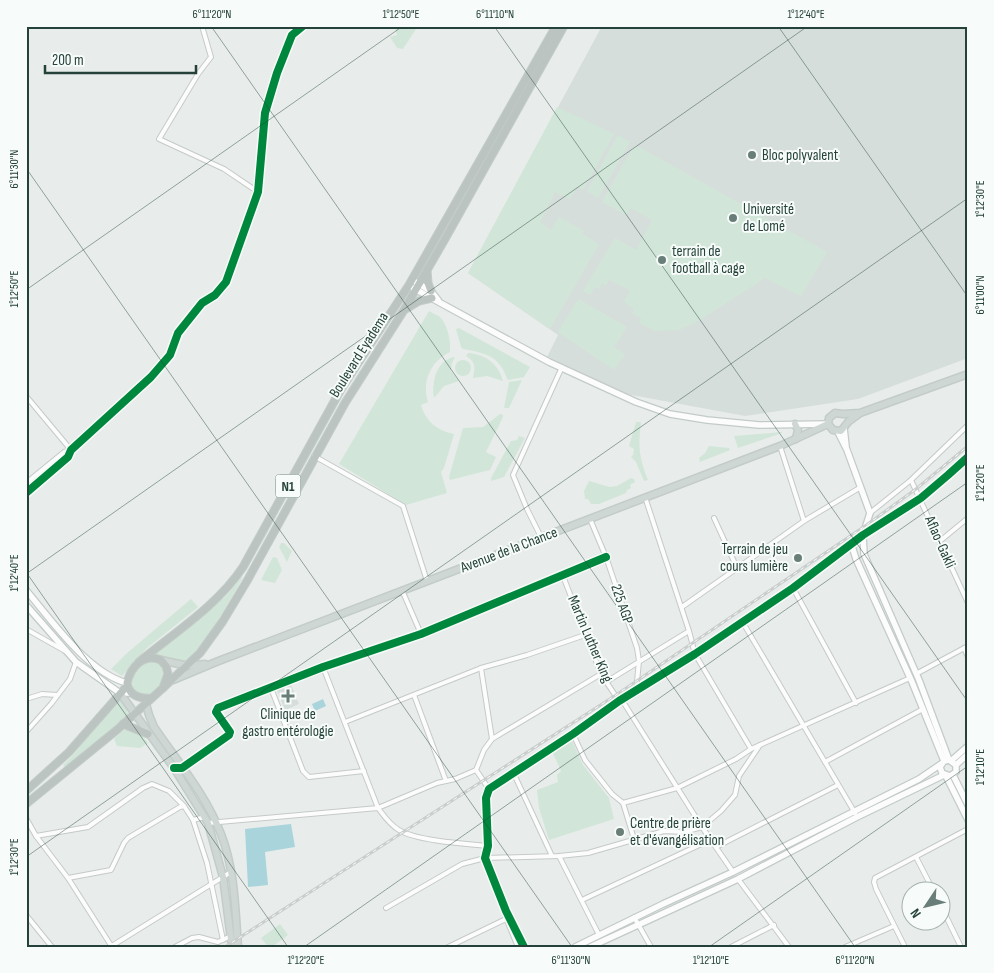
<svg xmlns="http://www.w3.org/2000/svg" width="994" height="973" viewBox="0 0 994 973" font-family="'Sofia Sans Condensed',sans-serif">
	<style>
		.built { fill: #d6dedb }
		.green { fill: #d1e6d8 }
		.water { fill: #a9d4db }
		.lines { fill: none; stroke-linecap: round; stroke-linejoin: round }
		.street-casing { stroke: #c5cac8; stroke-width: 6 }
		.secondary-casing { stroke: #c3cbc8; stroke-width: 8 }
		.primary-casing { stroke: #c3ccc9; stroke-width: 9 }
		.highway-casing { stroke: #c3ccc9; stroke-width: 9 }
		.street { stroke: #fcfcfc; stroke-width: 4 }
		.secondary { stroke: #fcfcfc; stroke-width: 5.5 }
		.primary { stroke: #cfd7d5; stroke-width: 6 }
		.highway { stroke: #bcc4c2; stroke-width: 7 }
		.rail-casing { stroke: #c9cdcc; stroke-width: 3 }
		.rail { stroke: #f7fbf9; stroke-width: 1; stroke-dasharray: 4; stroke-linecap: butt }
		.cycleway-casing { stroke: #f7fbf9; stroke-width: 11 }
		.cycleway { stroke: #00873e; stroke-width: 8 }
		.ticks { fill: none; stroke: #24423a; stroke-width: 1; stroke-opacity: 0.45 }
		.poi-dot { fill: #697e78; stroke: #f7fbf9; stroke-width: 2 }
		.labels { text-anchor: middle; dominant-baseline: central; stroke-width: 4; stroke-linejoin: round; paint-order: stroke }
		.shield { fill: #f7fbf9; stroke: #637a73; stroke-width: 1 }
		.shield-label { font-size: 14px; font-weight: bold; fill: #24423a }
		.poi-label { font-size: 15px; fill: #24423a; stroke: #f7fbf9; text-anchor: start }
		.street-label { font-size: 15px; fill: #24423a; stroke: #f7fbf9 }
		.neatline { fill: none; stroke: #24423a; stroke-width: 2 }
		.ticks-label { font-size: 12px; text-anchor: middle; fill: #24423a }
	</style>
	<rect width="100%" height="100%" fill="#e8edeb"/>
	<!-- built -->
	<g class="built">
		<polygon points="602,26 968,26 968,358 858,399 745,416 615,392 547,357 558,335 468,273"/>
		<polygon points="290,682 299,704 285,710 276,688"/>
	</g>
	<!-- green -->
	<g class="green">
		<polygon points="395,26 418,26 403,49 397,48 390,37 397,35"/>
		<polygon points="545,49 542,59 416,280 416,279"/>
		<polygon points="557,107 614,134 583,190 577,187 570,199 555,192 540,222 551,230 559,217 584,231 582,234 599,244 550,329 468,273"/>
		<polygon points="618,135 630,142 598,198 587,191"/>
		<polygon points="633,147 639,147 827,252 801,296 765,278 695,323 678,330 655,331 639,323 641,318 632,313 634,309 624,302 630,290 609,280 606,285 602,283 599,289 595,287 590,295 583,291 615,238 636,250 652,220 631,208 626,215 602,202"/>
		<polygon points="408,292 345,392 244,575 344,391"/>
		<polygon points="580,300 627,327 614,347 625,354 614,370 558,332 577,301"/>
		<path d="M429,311C432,313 437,315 440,317C448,325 451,342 450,352C430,362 422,381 428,402L421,405C425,421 438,431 454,434L444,468L441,472L447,493L406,505L339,464Z"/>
		<path d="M459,328L530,367L524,377L508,380C505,375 504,370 500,365C491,353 477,352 463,349L461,347L456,329Z"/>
		<path d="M468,353C485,354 499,364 503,381L487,376L473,378C475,367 476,362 466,356Z"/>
		<path d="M455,357L452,363L451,371L459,381L444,386L434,398C431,382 437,359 455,357Z"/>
		<circle cx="463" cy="368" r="8"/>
		<polygon points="522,380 509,408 504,408 509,382"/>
		<polygon points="500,414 503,415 503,417 486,452 496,457 490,470 450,480 449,477 463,428 483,427"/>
		<path d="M636,422H641C638,446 639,457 648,480L644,481L636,462L631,457L633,455L634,449L629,446Z"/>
		<polygon points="782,432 782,433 738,448 734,436"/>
		<polygon points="519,436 525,438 504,477 491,481 491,478 511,441 517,440"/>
		<polygon points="709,446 729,448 730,450 700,462 699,458 705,453"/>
		<polygon points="631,478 634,479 635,482 630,485 631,488 627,490 626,493 599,504 591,504 588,499 585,499 584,491 589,481 610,487 617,486"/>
		<polygon points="281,543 284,543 292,551 287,562 279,547"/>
		<polygon points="273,557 277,558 282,570 275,583 261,580"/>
		<path d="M242,577H243C227,607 210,636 187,661L181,662L153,655L225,597Z"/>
		<polygon points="191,599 198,607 147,648 122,676 111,669 126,654"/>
		<path d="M150,660C182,669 154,704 137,693C121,681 139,665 150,660Z"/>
		<polygon points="118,697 122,698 129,716 65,767 63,765 75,753"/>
		<path d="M124,730C133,729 143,735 148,743L140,748L117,746L114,739Z"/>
		<polygon points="572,741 583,765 609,798 614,819 549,840 539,808 537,790 558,782 557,775 561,771 552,751"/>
		<polygon points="280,924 288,935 272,947 268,947 261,938"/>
	</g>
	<!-- water -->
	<g class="water">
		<polygon points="323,699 326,706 315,711 312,704"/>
		<polygon points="291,824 295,847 265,852 268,885 248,887 245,829"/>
	</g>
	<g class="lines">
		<!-- street casing -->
		<g class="street-casing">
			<g id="street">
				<polyline points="202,26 211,57 198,74 159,139 224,169 258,192"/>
				<polyline points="26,396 71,450"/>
				<polyline points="780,446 804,521"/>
				<polyline points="314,456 403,506 427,581"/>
				<polyline points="911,480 968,603"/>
				<polyline points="26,483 64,452 71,450"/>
				<polyline points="26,493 68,457 71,450 151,377 170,355 178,333 202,303 215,295 226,282 258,192 265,113 277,73 292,35 303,26"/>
				<polyline points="645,497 689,631 695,654 751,749"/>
				<polyline points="870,513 911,480 967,426"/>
				<polyline points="714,518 737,568"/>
				<polyline points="590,519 606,557 637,648 639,661 636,692"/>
				<polyline points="863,535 921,498 948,475 968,457"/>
				<polyline points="541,537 527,509 513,475 562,367"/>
				<polyline points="940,541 968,518"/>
				<polyline points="563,576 601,674 619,701"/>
				<polyline points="793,588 856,703"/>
				<polyline points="402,590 421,634"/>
				<polyline points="682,607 804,521 861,487"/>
				<polyline points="742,621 855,813"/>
				<polyline points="26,629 65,651"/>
				<polyline points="964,648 968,657"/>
				<path d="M323,667L378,808C384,816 390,825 399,830C417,841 466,844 488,846"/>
				<polyline points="481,668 492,739"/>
				<polyline points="916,674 968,646"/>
				<polyline points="606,682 689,631"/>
				<polyline points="271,688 303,771 309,777 364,771"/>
				<polyline points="414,695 446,781"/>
				<polyline points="26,699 42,694 57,695"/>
				<polyline points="622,700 702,827 733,872"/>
				<polyline points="345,722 481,668 527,655 585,635"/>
				<polyline points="26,732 51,704 70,679 76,662"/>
				<polyline points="573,734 585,760 612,794 623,803 634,839"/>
				<polyline points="825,762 923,709"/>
				<polyline points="174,768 182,768 229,735 230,732 216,712 218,708 323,667 421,634 606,557"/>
				<polyline points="476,770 489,789"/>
				<polyline points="513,772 552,856"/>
				<polyline points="623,803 677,788 736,759 751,749 910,678"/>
				<polyline points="26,818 36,836 68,878 112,947"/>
				<polyline points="193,820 207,863 223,940"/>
				<polyline points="208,823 378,808 437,783 455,779 476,770 484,750 492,739 601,674"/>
				<polyline points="36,836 88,827 143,788 152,784 169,791 184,806"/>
				<polyline points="716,847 838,785"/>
				<polyline points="559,856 599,935"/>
				<polyline points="916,857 933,890"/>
				<polyline points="68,878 111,870 124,843 128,838 180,807 184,806 193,820 205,817"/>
				<polyline points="738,879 789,947"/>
				<polyline points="582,900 710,840"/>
				<polyline points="386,908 462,864 485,858 559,856 588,853 664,831 684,832 702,827 721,811 735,795 739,776 760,745"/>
				<polyline points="942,908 961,947"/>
				<polyline points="26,915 52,947"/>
				<polyline points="634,917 651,947"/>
				<polyline points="506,918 518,947"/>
				<polyline points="110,947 231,872"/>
				<polyline points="175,947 192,938 199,937 218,942 231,936"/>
				<polyline points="448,947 510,917"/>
				<polyline points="524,947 506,911 485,858 488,846 486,798 489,789 573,734 619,701 695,654 793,588 851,543"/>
				<polyline points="731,947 774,925"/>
				<polyline points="845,947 894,926"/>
				<polyline points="905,947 876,889 874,882 875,878 968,829"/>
			</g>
		</g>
		<!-- secondary casing -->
		<g class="secondary-casing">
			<g id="secondary">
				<polyline points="412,280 431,291 438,300"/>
				<polyline points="413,288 549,362 636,402 670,414 707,420 759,425 828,424"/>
				<polyline points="844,428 846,446"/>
				<polyline points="838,432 847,450 870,513 863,535 864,554 919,680 949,760 956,765 956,772 950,776 942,773 940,767 944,761 949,760"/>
				<polyline points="863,535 851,543 856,559 912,682 944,761"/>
				<path d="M26,590C51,620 88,673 127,683"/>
				<polyline points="26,605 76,662 120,693 132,693"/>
				<polyline points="952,760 968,746"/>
				<polyline points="956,765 968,754"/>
				<polyline points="953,775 968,805"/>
				<polyline points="946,776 968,820"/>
				<polyline points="575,947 663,904 733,872 919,779 941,764"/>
				<polyline points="590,947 738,879 857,817 944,775"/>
			</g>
		</g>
		<!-- primary casing -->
		<g class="primary-casing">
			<g id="primary">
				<polyline points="860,413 849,421 841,431 833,430 828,424 829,418 835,413 843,414 860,413 968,374"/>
				<polyline points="795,424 798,430 796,439"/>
				<polyline points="161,660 188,666 205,664"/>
				<polyline points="173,680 216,662 780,446 828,424"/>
				<polyline points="120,693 174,768 208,823 223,877 232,947"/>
				<path d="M146,704L149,715L154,727C177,761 206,795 221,834C235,870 235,908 238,947"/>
			</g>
		</g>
		<!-- highway casing -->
		<g class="highway-casing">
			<g id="highway">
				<polyline points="427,270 428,283 431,291"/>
				<polyline points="406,309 419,301 432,298"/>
				<path d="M139,662C175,632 217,606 243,567L341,389L409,285L556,26"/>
				<polyline points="163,688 200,653 223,621 247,581 345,403 404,310 445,239 564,26"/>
				<polyline points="123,724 148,734"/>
				<polyline points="26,791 69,752 127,686"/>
				<path d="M26,804L118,729L163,688L168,674L166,666L161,660C144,653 131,666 127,683C129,696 140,699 152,698"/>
			</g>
		</g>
		<!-- street -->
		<use href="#street" class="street"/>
		<!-- secondary -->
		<use href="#secondary" class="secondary"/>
		<!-- primary -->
		<use href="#primary" class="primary"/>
		<!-- highway -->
		<use href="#highway" class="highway"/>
		<!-- rail casing -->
		<g class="rail-casing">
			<polyline id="rail" points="225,947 616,695 865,526 916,489 968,446"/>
		</g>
		<!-- rail -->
		<use href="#rail" class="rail"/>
		<!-- cycleway casing -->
		<g class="cycleway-casing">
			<g id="cycleway">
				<polyline points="26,493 68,457 71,450 151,377 170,355 178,333 202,303 215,295 226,282 258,192 265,113 277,73 292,35 303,26"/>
				<polyline points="174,768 182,768 229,735 230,732 216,712 218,708 323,667 421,634 606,557"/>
				<polyline points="524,947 506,911 485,858 488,846 486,798 489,789 573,734 619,701 695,654 793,588 863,535 921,498 948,475 968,457"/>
			</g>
		</g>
		<!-- cycleway -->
		<use href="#cycleway" class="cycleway"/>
	</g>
	<!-- ticks -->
	<path class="ticks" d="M211,26L855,947M494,26L968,702M778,26L968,297M26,168L572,947M26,290L403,26M26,572L288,947M26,574L808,26M26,857L968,198M304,947L968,482M709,947L968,766"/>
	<!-- markers -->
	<g class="poi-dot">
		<circle cx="752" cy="155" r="5"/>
		<circle cx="733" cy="218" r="5"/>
		<circle cx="662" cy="260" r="5"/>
		<circle cx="798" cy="558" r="5"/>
		<path d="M285.5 688.5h5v5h5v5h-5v5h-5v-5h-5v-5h5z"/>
		<circle cx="620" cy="832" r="5"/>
	</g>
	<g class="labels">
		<!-- shield labels -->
		<rect class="shield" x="275.5" y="474.5" width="25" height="23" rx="4"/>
		<g class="shield-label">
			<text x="288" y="486">N1</text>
		</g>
		<!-- poi labels -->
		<g class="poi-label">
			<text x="762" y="155">Bloc polyvalent</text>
			<text x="743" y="209">Université<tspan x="743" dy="17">de Lomé</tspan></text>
			<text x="672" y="251">terrain de<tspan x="672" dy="17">football à cage</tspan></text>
			<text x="788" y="549" text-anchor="end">Terrain de jeu<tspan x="788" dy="17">cours lumière</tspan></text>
			<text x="288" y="714" text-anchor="middle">Clinique de<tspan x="288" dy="17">gastro entérologie</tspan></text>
			<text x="630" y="823">Centre de prière<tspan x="630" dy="17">et d'évangélisation</tspan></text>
		</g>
		<!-- street labels -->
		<g class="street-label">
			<text transform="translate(359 355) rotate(-58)">Boulevard Eyadema</text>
			<text transform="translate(940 542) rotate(66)">Aflao-Gakli</text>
			<text transform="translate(509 550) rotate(-21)">Avenue de la Chance</text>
			<text transform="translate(622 604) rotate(71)">225 AGP</text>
			<text transform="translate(590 639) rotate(67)">Martin Luther King</text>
		</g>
	</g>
	<!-- border -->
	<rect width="994" height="973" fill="none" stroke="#f7fbf9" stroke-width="55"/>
	<!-- north arrow -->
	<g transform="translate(926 906) rotate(235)"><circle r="24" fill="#f7fbf9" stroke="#a3b1ad"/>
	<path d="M0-4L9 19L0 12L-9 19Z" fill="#697e78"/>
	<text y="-8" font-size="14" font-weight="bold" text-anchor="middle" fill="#24423a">N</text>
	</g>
	<!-- scale -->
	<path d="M45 65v8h151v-8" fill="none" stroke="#24423a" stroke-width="2.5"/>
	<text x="52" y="65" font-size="15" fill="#24423a" stroke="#f7fbf9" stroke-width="4" paint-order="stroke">200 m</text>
	<rect x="28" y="28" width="938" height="918" class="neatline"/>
	<g class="ticks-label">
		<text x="212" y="18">6°11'20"N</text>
		<text x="401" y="18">1°12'50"E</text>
		<text x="495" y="18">6°11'10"N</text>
		<text x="806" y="18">1°12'40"E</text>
		<text transform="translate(14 169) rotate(-90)" y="4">6°11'30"N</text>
		<text transform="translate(980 199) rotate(-90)" y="4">1°12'30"E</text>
		<text transform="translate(14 289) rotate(-90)" y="4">1°12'50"E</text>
		<text transform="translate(980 295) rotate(-90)" y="4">6°11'00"N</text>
		<text transform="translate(980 483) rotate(-90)" y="4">1°12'20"E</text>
		<text transform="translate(14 573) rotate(-90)" y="4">1°12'40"E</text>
		<text transform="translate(980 767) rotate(-90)" y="4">1°12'10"E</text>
		<text transform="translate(14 857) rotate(-90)" y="4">1°12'30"E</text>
		<text x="306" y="964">1°12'20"E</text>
		<text x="571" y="964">6°11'30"N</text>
		<text x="711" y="964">1°12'10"E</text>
		<text x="855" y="964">6°11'20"N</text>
	</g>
</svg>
